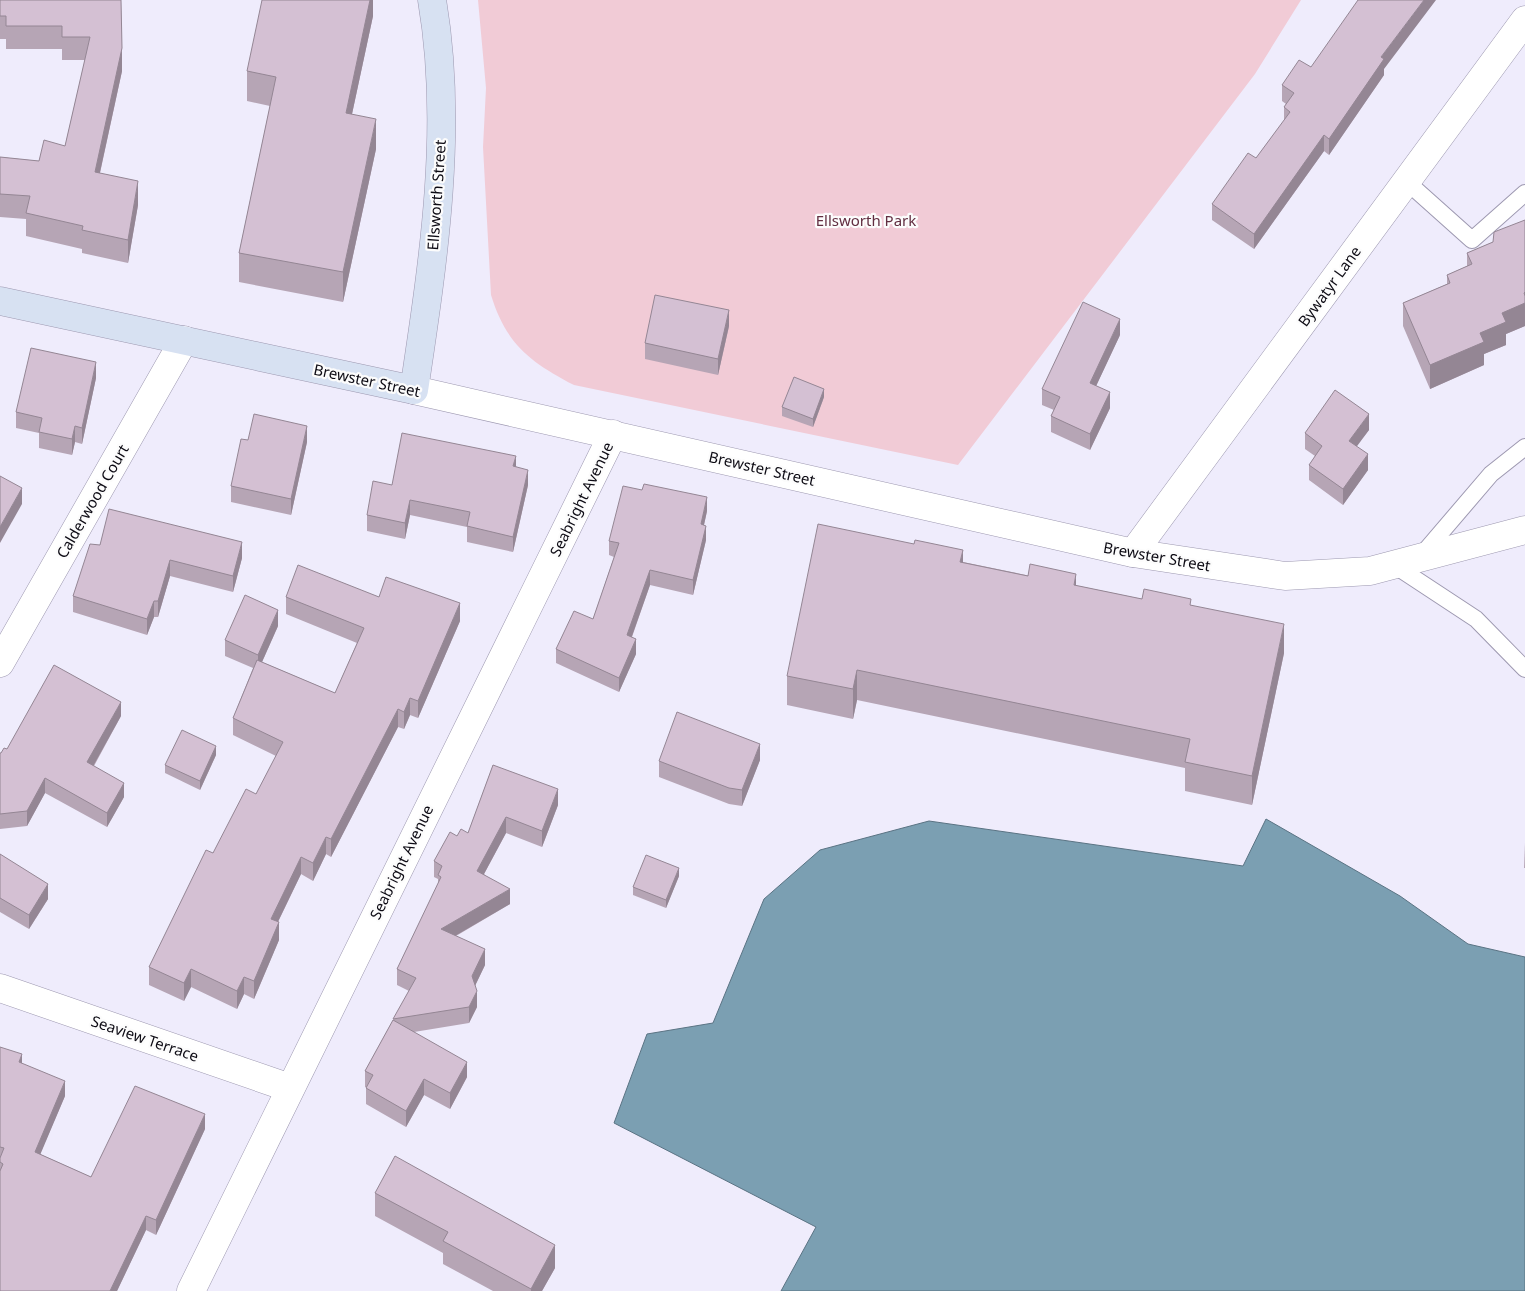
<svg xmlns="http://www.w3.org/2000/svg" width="1525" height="1291" viewBox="0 0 1525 1291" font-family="'Noto Sans',sans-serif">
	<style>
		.green { fill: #f1cbd6 }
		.water { fill: #7b9fb2; stroke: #5a7383 }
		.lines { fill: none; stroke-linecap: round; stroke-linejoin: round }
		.lane-casing { stroke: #9d98b0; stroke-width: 18 }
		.street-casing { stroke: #9d98b0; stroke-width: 29 }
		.secondary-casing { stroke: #9d98b0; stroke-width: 29 }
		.lane { stroke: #fff; stroke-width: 16 }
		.street { stroke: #fff; stroke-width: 28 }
		.secondary { stroke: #d7e1f2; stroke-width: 28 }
		.wall { fill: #b6a5b5 }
		.shaded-wall { fill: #948694 }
		.building { fill: #d4c0d3; stroke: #948694 }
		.labels { text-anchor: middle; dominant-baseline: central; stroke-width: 4.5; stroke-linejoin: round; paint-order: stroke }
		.street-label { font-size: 15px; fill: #0d0b14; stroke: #fcfcfc }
		.park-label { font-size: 15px; fill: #622e41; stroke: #fcfcfc }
	</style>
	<rect width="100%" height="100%" fill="#efecfc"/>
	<!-- green -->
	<path class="green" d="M478,0H1301L1255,74L958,465L574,385C530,362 506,344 491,295L483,147L486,88Z"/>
	<!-- water -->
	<polygon class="water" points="1266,819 1400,896 1468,944 1525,957 1525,1291 781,1291 816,1227 614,1123 647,1034 713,1023 764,899 820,850 929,821 1243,866"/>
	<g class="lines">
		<!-- lane casing -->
		<g class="lane-casing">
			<g id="lane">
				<polyline points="1406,181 1472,240 1525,193"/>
				<polyline points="1420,557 1491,474 1525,447"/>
				<polyline points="1394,565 1476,619 1525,669"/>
			</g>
		</g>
		<!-- street casing -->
		<g class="street-casing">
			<g id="street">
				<polyline points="414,390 1133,553 1285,576 1370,571 1525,530"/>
				<polyline points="1133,553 1525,20"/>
				<polyline points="0,663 184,340"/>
				<polyline points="0,988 290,1088"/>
				<polyline points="191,1291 613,434"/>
			</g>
		</g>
		<!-- secondary casing -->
		<g class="secondary-casing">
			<path id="secondary" d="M0,301L414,390C433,263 454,128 432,0"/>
		</g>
		<!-- lane -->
		<use href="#lane" class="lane"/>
		<!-- street -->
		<use href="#street" class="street"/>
		<!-- secondary -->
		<use href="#secondary" class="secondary"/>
	</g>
	<!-- wall -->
	<g class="wall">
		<polygon points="0,0 121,0 122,71 100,173 138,205 128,263 82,253 82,249 26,236 26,219 0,217 0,157 39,161 65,146 85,60 62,60 62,49 6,49 6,39 0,39"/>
		<polygon points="373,0 373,16 352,114 376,149 343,302 239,282 239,253 270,106 247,101 247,71"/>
		<polygon points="1311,67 1384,69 1384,75 1329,155 1324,151 1254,249 1212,220 1212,204 1256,158 1284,121 1284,107 1286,104 1282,101 1282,85"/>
		<polygon points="1525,220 1525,326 1506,334 1506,345 1484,354 1484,365 1430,389 1403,326 1403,303 1447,284 1447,275 1467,266 1467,253 1493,242"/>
		<polygon points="729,326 718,375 645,359 645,343"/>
		<polygon points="1120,335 1096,386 1110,408 1090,450 1051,432 1051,416 1054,410 1042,405 1042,389"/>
		<polygon points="96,378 82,444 75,442 72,455 39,448 39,433 16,428 16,412"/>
		<polygon points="824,397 813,427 782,416 782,407"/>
		<polygon points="1369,430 1356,446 1368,470 1343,505 1309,480 1309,465 1315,456 1305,449 1305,433"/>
		<polygon points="248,440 307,442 291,515 231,502 231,486"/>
		<polygon points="516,466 528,485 513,552 467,542 467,527 410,515 405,539 367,531 367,515 392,485"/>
		<polygon points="707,511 704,525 706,540 693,595 650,585 632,637 636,654 619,692 556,663 556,649 593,619 614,557 609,555 609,541"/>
		<polygon points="100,545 242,558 233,592 170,576 158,617 154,617 147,635 73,612 73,596"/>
		<polygon points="963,562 1142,599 1191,605 1284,653 1252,805 1185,791 1185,768 857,700 853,719 787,705 787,676"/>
		<polygon points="286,597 379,597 460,621 418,718 410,715 404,729 398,727 331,857 326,854 313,881 301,874 278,922 279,940 254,999 244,994 237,1009 191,987 184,1001 149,985 149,967 213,853 256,794 276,756 233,735 233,718 253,668 225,656 225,640 278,626 262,662 335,693 357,643 286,614"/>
		<polygon points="121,716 94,766 124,797 107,827 45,793 27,826 0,829 0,753 1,753 7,749"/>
		<polygon points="216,755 200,790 165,773 165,765"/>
		<polygon points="760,760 742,806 729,804 659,777 659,761"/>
		<polygon points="493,765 558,805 542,847 506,833 484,874 510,904 456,936 485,965 475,986 477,1007 469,1023 414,1032 467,1077 450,1109 424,1095 406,1127 366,1104 366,1087 365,1087 365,1071 409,991 397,985 397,969 438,885 438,879 434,877 434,861 457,836 468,833"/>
		<polygon points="1525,843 1525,868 1524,868"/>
		<polygon points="0,854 48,899 29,929 0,912"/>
		<polygon points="679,876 666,908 633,895 633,887"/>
		<polygon points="0,1047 65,1096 40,1154 91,1177 205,1129 156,1235 146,1230 117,1291 0,1291"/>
		<polygon points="375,1193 555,1268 542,1291 493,1291 443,1264 443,1253 375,1216"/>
	</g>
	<!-- shaded-wall -->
	<g class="shaded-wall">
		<polygon points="370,0 373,0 373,16 346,142 346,113"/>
		<polygon points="1424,0 1436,0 1384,69 1384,75 1329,155 1329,139 1381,57"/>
		<polygon points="122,48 122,71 95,195 95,172"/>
		<polygon points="376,119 376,149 343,302 343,272"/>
		<polygon points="1324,135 1324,151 1254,249 1254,234"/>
		<polygon points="138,181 138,205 128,263 128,240"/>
		<polygon points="1525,292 1525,326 1506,334 1506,345 1484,354 1484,365 1430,389 1430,365 1480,333"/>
		<polygon points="729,310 729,326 718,375 718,359"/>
		<polygon points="1120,319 1120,335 1090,399 1090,383"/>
		<polygon points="96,362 96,378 82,444 82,428"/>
		<polygon points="824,389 824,397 813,427 813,419"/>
		<polygon points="1110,392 1110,408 1090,450 1090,434"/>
		<polygon points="1369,414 1369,430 1349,457 1349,441"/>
		<polygon points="75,426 75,442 72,455 72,439"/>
		<polygon points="307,426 307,442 291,515 291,499"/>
		<polygon points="1368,454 1368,470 1343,505 1343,489"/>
		<polygon points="516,456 516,472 513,466"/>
		<polygon points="528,470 528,485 513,552 513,537"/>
		<polygon points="22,488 22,504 0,543 0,527"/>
		<polygon points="707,497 707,511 701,538 701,524"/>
		<polygon points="410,500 410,515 405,539 405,523"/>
		<polygon points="706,526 706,540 693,595 693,580"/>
		<polygon points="242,542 242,558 233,592 233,576"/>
		<polygon points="963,550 963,580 960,562"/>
		<polygon points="170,560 170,576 158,617 158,601"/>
		<polygon points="650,570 650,585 627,650 627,635"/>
		<polygon points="1076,574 1076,604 1074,585"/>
		<polygon points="154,601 154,617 147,635 147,619"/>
		<polygon points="460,603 460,621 418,718 418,701"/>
		<polygon points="278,610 278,626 258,671 258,655"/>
		<polygon points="1284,624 1284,653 1252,805 1252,776"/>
		<polygon points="636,639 636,654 619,692 619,678"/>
		<polygon points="857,670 857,700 853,719 853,689"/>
		<polygon points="410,698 410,715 404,729 404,712"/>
		<polygon points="121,702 121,716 87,777 87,762"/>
		<polygon points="398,709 398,727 331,857 331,839"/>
		<polygon points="760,744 760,760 742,806 742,790"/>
		<polygon points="216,746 216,755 200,790 200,781"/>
		<polygon points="45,778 45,793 27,826 27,811"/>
		<polygon points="124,783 124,797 107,827 107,813"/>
		<polygon points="558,789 558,805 542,847 542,831"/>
		<polygon points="506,817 506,833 477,887 477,871"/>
		<polygon points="326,837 326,854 313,881 313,863"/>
		<polygon points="301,857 301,874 271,936 271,919"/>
		<polygon points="679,868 679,876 666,908 666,900"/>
		<polygon points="48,884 48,899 29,929 29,915"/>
		<polygon points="510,889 510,904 441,944 441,929"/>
		<polygon points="279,922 279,940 254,999 254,981"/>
		<polygon points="485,949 485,965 472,992 472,976"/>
		<polygon points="191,969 191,987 184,1001 184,983"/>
		<polygon points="244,977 244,994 237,1009 237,991"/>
		<polygon points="477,991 477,1007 469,1023 469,1007"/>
		<polygon points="22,1054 22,1069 19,1062"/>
		<polygon points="467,1062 467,1077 450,1109 450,1093"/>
		<polygon points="424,1079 424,1095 406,1127 406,1111"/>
		<polygon points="65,1081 65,1096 35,1167 35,1152"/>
		<polygon points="205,1114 205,1129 156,1235 156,1220"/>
		<polygon points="146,1216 146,1230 117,1291 110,1291"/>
		<polygon points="555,1245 555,1268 542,1291 531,1291 531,1289"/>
	</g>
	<!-- building -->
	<g class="building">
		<polygon points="0,0 121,0 122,48 95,172 138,181 128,240 82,230 83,226 26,213 30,196 0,194 0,157 39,161 44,140 65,146 90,37 62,37 62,26 6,26 6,16 0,16"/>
		<polygon points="262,0 370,0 346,113 376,119 343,272 239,253 276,77 247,71"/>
		<polygon points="1358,0 1424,0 1381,57 1384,59 1329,139 1324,135 1254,234 1212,204 1248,153 1256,158 1290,112 1284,107 1294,93 1282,85 1299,60 1311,67"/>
		<polygon points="1525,220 1525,292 1524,293 1525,296 1525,303 1502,313 1506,322 1480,333 1484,342 1430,365 1403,303 1450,283 1447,275 1472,264 1467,253 1493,242 1494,232"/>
		<polygon points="655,295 729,310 718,359 645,343"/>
		<polygon points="1083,302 1120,319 1090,383 1110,392 1090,434 1051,416 1060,397 1042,389"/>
		<polygon points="31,348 96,362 82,428 75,426 72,439 39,432 42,418 16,412"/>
		<polygon points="794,377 824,389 813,419 782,407"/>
		<polygon points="1335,390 1369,414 1349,441 1368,454 1343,489 1309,465 1322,446 1305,433"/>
		<polygon points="254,414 307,426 291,499 231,486 241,439 248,440"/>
		<polygon points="402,433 516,456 513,466 528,470 513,537 467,526 470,512 410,500 405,523 367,515 373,481 392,485"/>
		<polygon points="0,476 22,488 0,527"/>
		<polygon points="644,484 707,497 701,524 706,526 693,580 650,570 627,635 636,639 619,678 556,649 574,611 593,619 619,543 609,541 623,486 642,490"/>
		<polygon points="109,509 242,542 233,576 170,560 158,601 154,601 147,619 73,596 90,544 100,545"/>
		<polygon points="818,524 914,544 915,540 963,550 960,562 1028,576 1030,564 1076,574 1074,585 1142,599 1144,589 1191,599 1190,605 1284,624 1252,776 1185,762 1190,739 857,670 853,689 787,676"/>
		<polygon points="298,565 379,597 386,577 460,603 418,701 410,698 404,712 398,709 331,839 326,837 313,863 301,857 271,919 279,922 254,981 244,977 237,991 191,969 184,983 149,967 206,850 213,853 246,789 256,794 283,742 233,718 257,660 335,693 364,628 286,597"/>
		<polygon points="245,595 278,610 258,655 225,640"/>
		<polygon points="54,665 121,702 87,762 124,783 107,813 45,778 27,811 0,814 0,753 1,753 4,748 7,749"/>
		<polygon points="677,712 760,744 742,790 729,788 659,761"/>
		<polygon points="182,730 216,746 200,781 165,765"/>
		<polygon points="493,765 558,789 542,831 506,817 477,871 510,889 441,929 485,949 472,976 477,991 469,1007 393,1019 416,978 397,969 441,877 438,875 442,866 434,861 450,832 457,836 461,829 468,833"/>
		<polygon points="0,854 48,884 29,915 0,898"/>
		<polygon points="646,855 679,868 666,900 633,887"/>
		<polygon points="393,1020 467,1062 450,1093 424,1079 406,1111 366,1088 373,1075 365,1071"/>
		<polygon points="0,1047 22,1054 19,1062 65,1081 35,1152 91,1177 135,1086 205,1114 156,1220 146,1216 110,1291 0,1291 0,1171 3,1164 0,1162 0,1158 4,1148 0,1147"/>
		<polygon points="395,1156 555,1245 531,1289 443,1241 448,1232 375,1193"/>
	</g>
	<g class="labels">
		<!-- street labels -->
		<g class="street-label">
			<text transform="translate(436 195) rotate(-86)">Ellsworth Street</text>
			<text transform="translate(1329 286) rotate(-54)">Bywatyr Lane</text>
			<text transform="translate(367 380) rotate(12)">Brewster Street</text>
			<text transform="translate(762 468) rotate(13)">Brewster Street</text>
			<text transform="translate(581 499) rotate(-64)">Seabright Avenue</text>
			<text transform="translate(92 501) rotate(-60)">Calderwood Court</text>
			<text transform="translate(1157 556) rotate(10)">Brewster Street</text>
			<text transform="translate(401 862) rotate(-64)">Seabright Avenue</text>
			<text transform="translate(145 1038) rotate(19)">Seaview Terrace</text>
		</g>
		<!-- park labels -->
		<g class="park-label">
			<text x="866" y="220">Ellsworth Park</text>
		</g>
	</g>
</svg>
